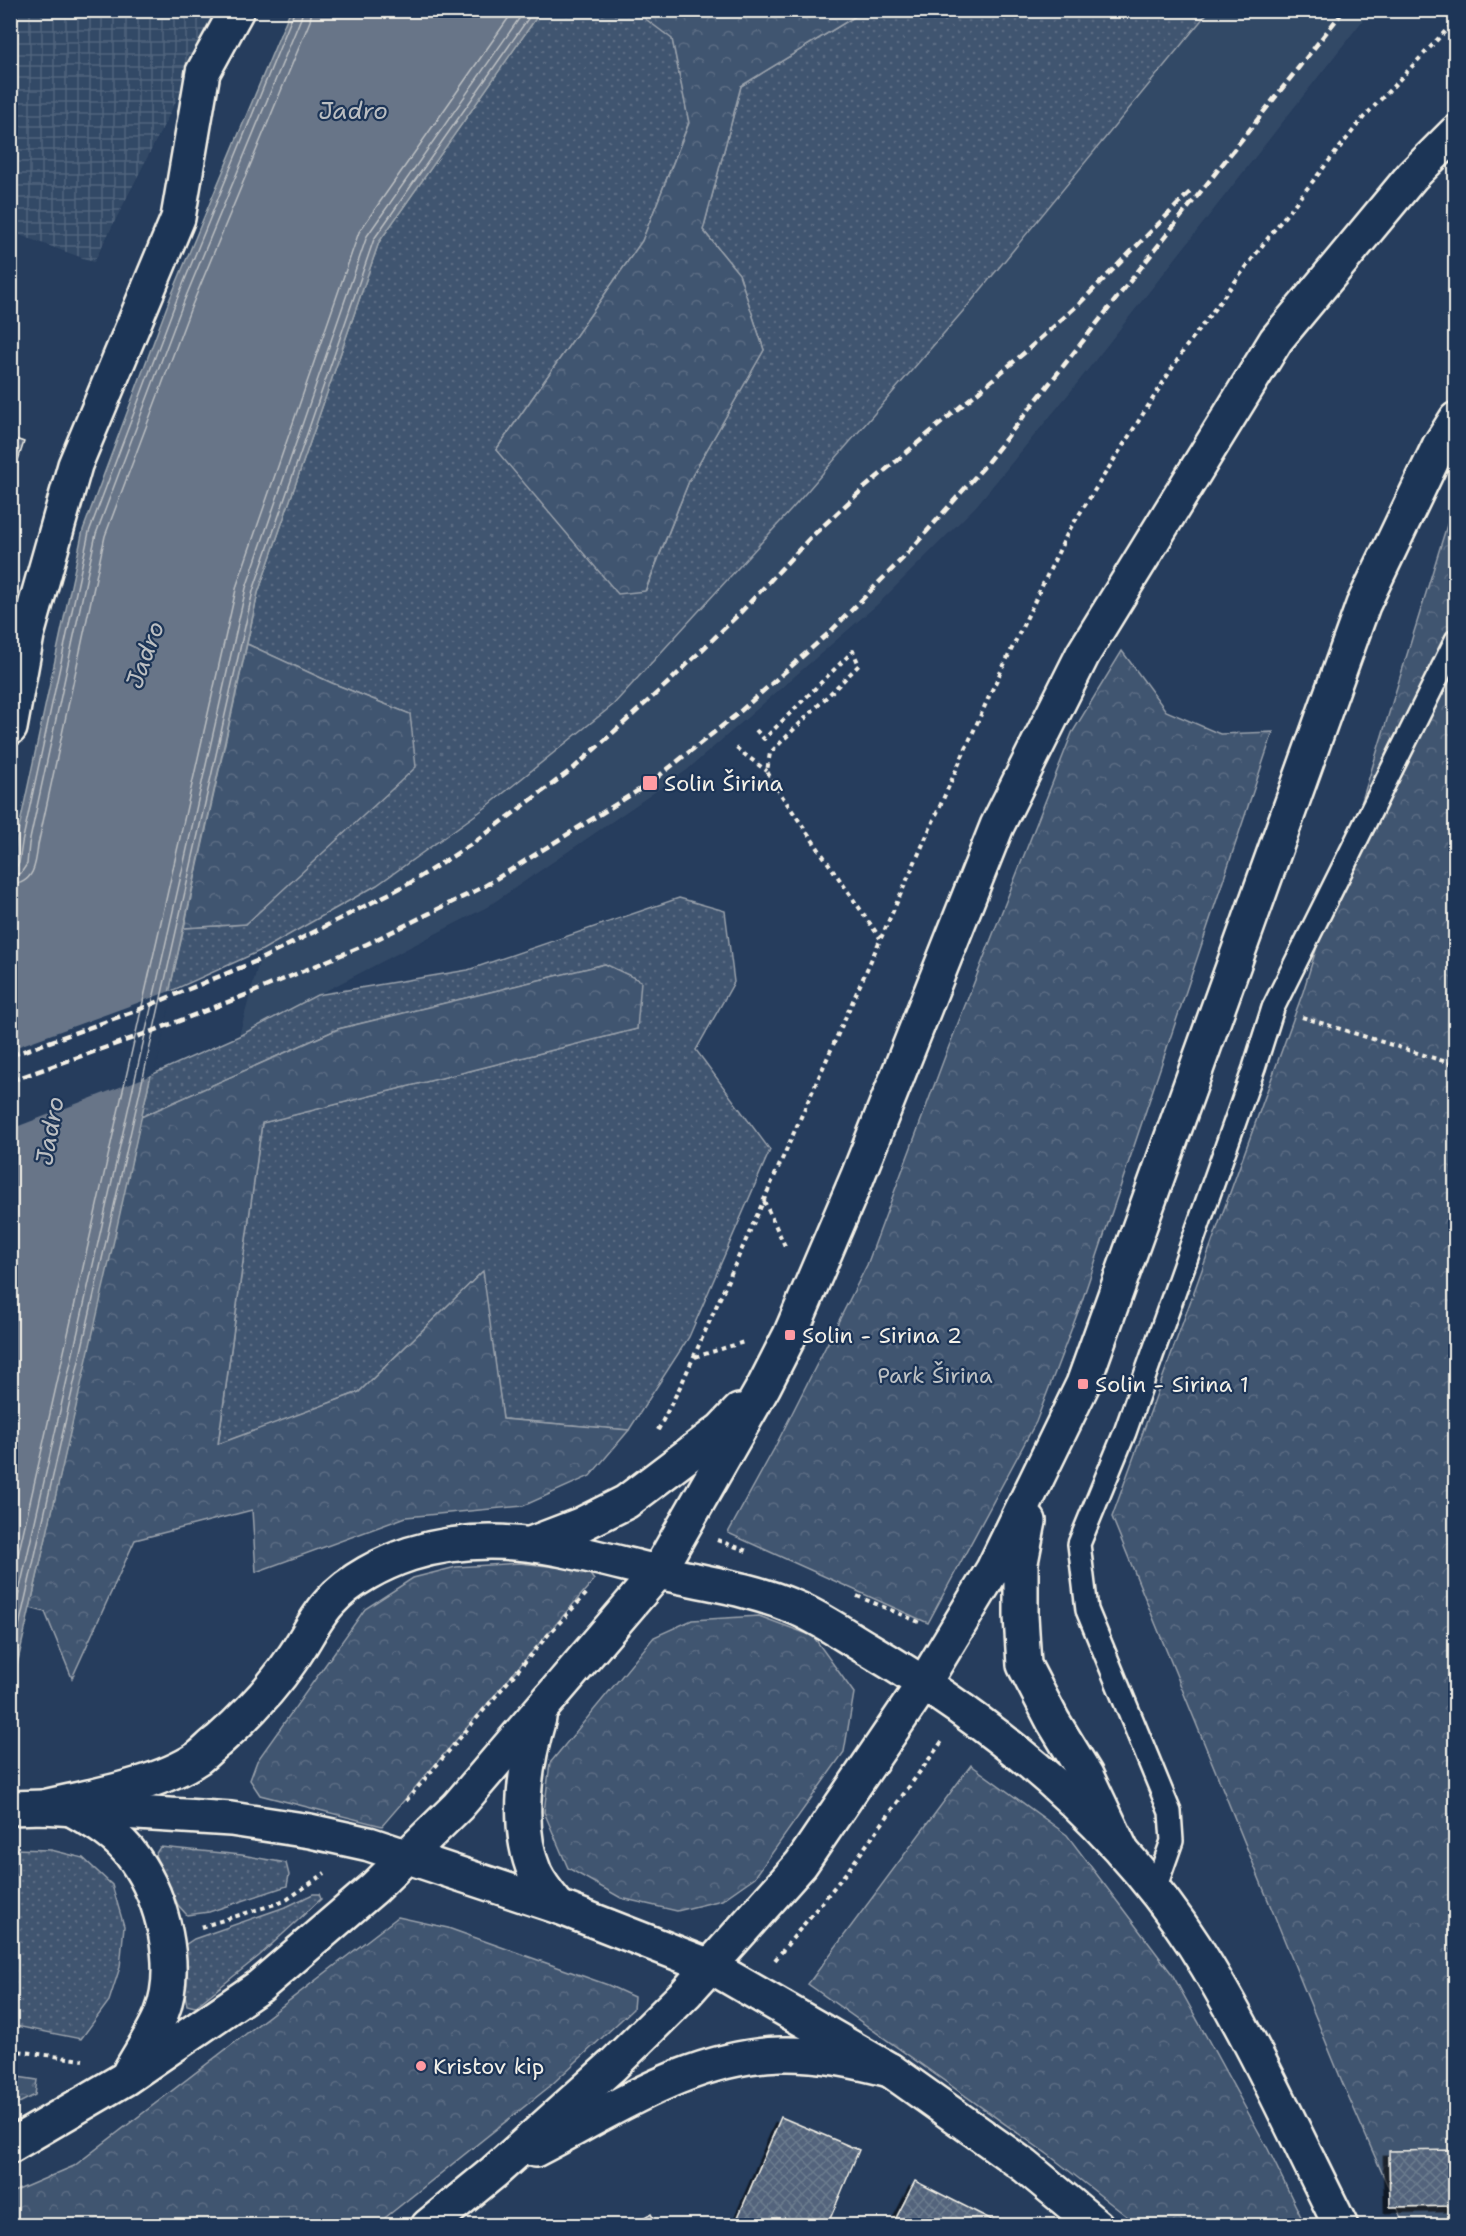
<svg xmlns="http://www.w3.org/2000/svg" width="1466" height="2236" viewBox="0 0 1466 2236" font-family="'Shantell Sans',sans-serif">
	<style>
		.built { fill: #334966 }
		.industrial { fill: url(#industrial-grid) }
		.grass { fill: url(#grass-dots); stroke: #9aa2ac; stroke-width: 1.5 }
		.forest { fill: url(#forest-crowns); stroke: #9aa2ac; stroke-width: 1.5 }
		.water { fill: #677588; stroke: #9fa7ae; stroke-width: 1.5 }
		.pier { fill: #263d5d }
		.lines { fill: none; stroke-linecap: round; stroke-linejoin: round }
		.shore { stroke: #bcbfc2; stroke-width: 1.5 }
		.building { fill: url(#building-cross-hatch); stroke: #f4f1e8; stroke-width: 1.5; filter: url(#shadow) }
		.lane-casing { stroke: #f4f1e8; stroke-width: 26 }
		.street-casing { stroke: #f4f1e8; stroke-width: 38 }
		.secondary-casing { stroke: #f4f1e8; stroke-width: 38 }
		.highway-casing { stroke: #f4f1e8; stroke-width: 38 }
		.path { stroke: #f4f1e8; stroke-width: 4; stroke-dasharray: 4.5 4.5; stroke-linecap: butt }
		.lane { stroke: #1d3557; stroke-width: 21 }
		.street { stroke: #1d3557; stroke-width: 33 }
		.secondary { stroke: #1d3557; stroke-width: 33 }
		.highway { stroke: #1d3557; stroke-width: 33 }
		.rail { stroke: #f4f1e8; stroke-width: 4.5; stroke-dasharray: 9 4.5; stroke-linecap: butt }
		.poi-dot { fill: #ff9aa2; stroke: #1d3557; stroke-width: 2 }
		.labels { text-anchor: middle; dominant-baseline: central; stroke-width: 4.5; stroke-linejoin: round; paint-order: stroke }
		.poi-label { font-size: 22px; fill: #f4f1e8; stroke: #1d3557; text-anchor: start }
		.park-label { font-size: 22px; fill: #bec2c4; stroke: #1d3557 }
		.water-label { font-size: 24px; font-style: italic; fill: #bcbfc2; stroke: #1d3557 }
	</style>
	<defs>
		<pattern id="industrial-grid" width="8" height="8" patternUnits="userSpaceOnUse" patternTransform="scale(1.5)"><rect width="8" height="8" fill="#334966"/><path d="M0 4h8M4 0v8" fill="none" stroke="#51647c"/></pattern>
		<pattern id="grass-dots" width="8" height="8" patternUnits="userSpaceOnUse" patternTransform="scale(1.5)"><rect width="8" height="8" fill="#40546f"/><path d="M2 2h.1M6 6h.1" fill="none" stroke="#5c6d84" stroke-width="1.8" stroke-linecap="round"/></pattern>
		<pattern id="forest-crowns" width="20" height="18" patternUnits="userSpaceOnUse" patternTransform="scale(1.5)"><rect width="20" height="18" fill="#40546f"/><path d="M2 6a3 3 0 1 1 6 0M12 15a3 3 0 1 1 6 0" fill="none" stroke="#5c6d84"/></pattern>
		<pattern id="building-cross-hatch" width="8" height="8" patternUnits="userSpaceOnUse" patternTransform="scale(1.5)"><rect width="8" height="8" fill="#52647b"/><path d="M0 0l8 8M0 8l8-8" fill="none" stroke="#6c7b8e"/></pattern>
		<filter id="shadow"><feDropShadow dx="-5.5" dy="5.5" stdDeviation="0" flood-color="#0009"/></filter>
	</defs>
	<rect width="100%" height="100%" fill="#263d5d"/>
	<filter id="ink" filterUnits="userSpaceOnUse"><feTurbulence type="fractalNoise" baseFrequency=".0167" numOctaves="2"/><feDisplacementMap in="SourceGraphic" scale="12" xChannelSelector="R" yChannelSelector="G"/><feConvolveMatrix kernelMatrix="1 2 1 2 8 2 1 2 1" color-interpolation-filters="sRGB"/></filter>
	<g filter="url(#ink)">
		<!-- built -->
		<polygon class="built" points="1209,11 1370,11 1071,391 976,506 879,603 687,770 487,907 239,1036 262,950 377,885 485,808 613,705 791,510 970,303"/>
		<!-- industrial -->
		<polygon class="industrial" points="10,11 222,11 94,262 11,232"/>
		<!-- grass -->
		<g class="grass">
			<polygon points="541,11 635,11 672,38 689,122 642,241 496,450 646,590 689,481 764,350 739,274 703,230 741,86 864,11 1209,11 970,303 791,510 613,705 485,808 377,885 262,950 169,992 184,928 246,924 410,714 332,683 247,644 258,593 379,242"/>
			<polygon points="679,898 725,911 734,982 696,1050 770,1150 689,1337 629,1430 503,1419 482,1272 359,1392 218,1445 262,1123 637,1029 605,964 338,1029 141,1117 151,1075 239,1036 317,995 468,970"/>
			<polygon points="160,1847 242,1855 286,1863 289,1875 287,1886 209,1912 187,1915 178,1905 155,1855"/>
			<polygon points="11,1849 51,1850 83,1858 112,1885 124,1926 120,1967 109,2001 81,2039 11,2025"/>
			<polygon points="313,1894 319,1894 321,1899 259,1956 195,2007 187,2005 185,1995 185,1945 194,1939 288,1906"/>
		</g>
		<!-- forest -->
		<g class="forest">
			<polygon points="635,11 864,11 741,86 703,230 739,274 764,350 689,481 645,591 618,594 496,450 642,241 689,123 672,39"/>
			<polygon points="1455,499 1455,2225 1405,2225 1343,2084 1112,1517 1303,992"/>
			<polygon points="247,644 332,683 410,714 416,767 246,924 184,928"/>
			<polygon points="1122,651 1166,711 1220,734 1273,732 1081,1304 1036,1422 928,1623 728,1533 774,1449 867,1265 944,1059 1072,733"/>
			<polygon points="605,964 641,981 637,1029 262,1123 218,1444 359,1392 483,1271 503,1419 629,1430 590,1476 523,1506 406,1517 256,1572 252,1510 135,1540 72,1678 45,1612 30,1608 141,1117 338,1029"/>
			<polygon points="519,1563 587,1570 594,1580 382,1826 260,1795 250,1780 257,1761 365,1609 413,1578 456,1567"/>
			<polygon points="759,1616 813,1636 854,1693 844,1752 755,1877 722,1900 677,1911 621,1898 568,1868 544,1812 550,1763 654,1637 692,1620"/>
			<polygon points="971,1765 1067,1835 1172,1974 1268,2149 1305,2225 1138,2225 1050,2156 808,1984"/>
			<polygon points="398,1917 448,1928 608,1985 634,1997 633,2009 549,2087 376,2225 11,2225 11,2193 74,2166"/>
			<polygon points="11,2076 37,2080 35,2095 11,2107"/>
		</g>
		<!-- water -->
		<polygon class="water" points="290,11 541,11 379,242 258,593 110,1258 11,1691 11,888 16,842 83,530 169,301"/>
		<!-- pier -->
		<polygon class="pier" points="173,990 154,1074 11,1129 11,1049"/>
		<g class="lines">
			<!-- shore -->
			<g class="shore">
				<polyline points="10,868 16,867 19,863 22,843 89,532 175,304 295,10"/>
				<polyline points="10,876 21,873 27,864 29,844 96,534 182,306 301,18 303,10"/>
				<path d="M10,885C34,884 36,864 38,845L105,536L190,310L310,21L312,10"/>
				<polyline points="10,1591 237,585 359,232 514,10"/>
				<polyline points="10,1632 246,588 367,236 525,10"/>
				<polyline points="10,1666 253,591 374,239 534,10"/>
			</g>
		</g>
		<!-- building -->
		<g class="building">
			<polygon points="10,437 24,442 10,484"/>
			<polygon points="781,2117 859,2150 827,2226 745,2226 736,2222"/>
			<polygon points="1456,2150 1456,2206 1390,2207 1389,2151"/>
			<polygon points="915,2181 1004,2226 892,2226"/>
			<polygon points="651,2214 658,2226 632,2226"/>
		</g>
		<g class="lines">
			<!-- lane casing -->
			<g class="lane-casing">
				<polyline id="lane" points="1155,1889 1172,1841 1170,1812 1087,1610 1079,1544 1125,1432 1254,1068 1273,1008 1456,640"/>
			</g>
			<!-- street casing -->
			<g class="street-casing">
				<polyline id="street" points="10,728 27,635 75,465 178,218 203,72 237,10"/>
			</g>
			<!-- secondary casing -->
			<g class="secondary-casing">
				<g id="secondary">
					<path d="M44,1807C91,1796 158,1785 198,1758C205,1753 211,1746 218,1741C245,1717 272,1689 292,1659C305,1641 315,1618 330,1602C349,1580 383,1563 410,1554C496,1527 569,1551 653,1571C701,1582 749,1588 794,1607C819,1617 844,1635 868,1649C995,1724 1113,1820 1194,1945C1250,2033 1294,2133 1341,2226"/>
					<polyline points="10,1808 44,1807 231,1819 310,1831 369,1844 559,1907 710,1966 890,2070 1025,2166 1097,2226"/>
				</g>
			</g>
			<!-- highway casing -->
			<g class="highway-casing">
				<g id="highway">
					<polyline points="1029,1521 1021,1562 1021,1616 1024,1665 1053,1721 1086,1775 1122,1851"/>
					<polyline points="533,1543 580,1525 626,1502 721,1430 739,1411"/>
					<path d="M539,1718C525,1765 515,1826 535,1873C541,1886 550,1896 559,1907"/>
					<path d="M73,1810C96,1823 119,1836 134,1858C163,1899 180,1967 161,2015C153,2034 140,2053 130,2071"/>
					<polyline points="10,2146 126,2078 260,1986 374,1888 458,1806 658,1572 764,1386 790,1335 857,1178 997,826 1083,654 1276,340 1412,176 1456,132"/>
					<path d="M535,2150C613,2110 691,2056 781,2054C818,2053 855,2061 890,2070"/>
					<polyline points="428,2226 494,2172 612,2066 686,1993 801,1864 924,1683 993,1569 1083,1384 1363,605 1439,446 1456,419"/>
				</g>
			</g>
			<!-- path -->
			<g class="path">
				<polyline points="756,730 764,739 853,651 859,665 770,753 767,771 773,783 880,938"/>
				<polyline points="736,748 767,771"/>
				<polyline points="1302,1017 1456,1065"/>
				<polyline points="764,1201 785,1246"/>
				<polyline points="695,1357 744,1342"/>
				<polyline points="658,1430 682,1383 991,692 1068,532 1185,348 1274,230 1364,117 1456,20"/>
				<polyline points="717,1540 747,1551"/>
				<polyline points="857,1596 919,1622"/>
				<polyline points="406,1801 548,1635 588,1592"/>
				<polyline points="201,1927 285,1901 325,1873"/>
				<polyline points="775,1960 849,1869 943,1740"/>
				<polyline points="10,2050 83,2060"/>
			</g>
			<!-- lane -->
			<use href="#lane" class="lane"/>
			<!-- street -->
			<use href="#street" class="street"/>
			<!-- secondary -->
			<use href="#secondary" class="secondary"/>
			<!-- highway -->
			<use href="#highway" class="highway"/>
			<!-- rail -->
			<g class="rail">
				<polyline points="10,1056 138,1010 259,960 410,883 475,842 575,767 669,682 740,613 809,539 863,489 1024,353 1080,303 1191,191"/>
				<polyline points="10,1081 153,1031 251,993 367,944 483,887 650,783 736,715 831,631 906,555 982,469 1344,10"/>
			</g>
		</g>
	</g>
	<!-- markers -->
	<g class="poi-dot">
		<rect x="642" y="775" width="16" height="16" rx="3"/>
		<rect x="784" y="1329" width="12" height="12" rx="3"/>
		<rect x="1077" y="1378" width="12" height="12" rx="3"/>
		<circle cx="421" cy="2066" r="6"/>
	</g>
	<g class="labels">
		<!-- poi labels -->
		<g class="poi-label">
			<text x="664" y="783">Solin Širina</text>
			<text x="802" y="1335">Solin - Sirina 2</text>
			<text x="1095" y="1384">Solin - Sirina 1</text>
			<text x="433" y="2066">Kristov kip</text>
		</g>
		<!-- park labels -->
		<g class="park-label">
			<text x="935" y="1375">Park Širina</text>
		</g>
		<!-- water labels -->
		<g class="water-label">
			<text x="353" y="111">Jadro</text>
			<text transform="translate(145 655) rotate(-70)">Jadro</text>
			<text transform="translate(50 1131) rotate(-80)">Jadro</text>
		</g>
	</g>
	<!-- margin -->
	<rect width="1466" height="2236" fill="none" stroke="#1d3557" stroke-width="36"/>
	<rect x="18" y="18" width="1430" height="2200" fill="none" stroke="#f4f1e8" stroke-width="2" filter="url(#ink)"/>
</svg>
